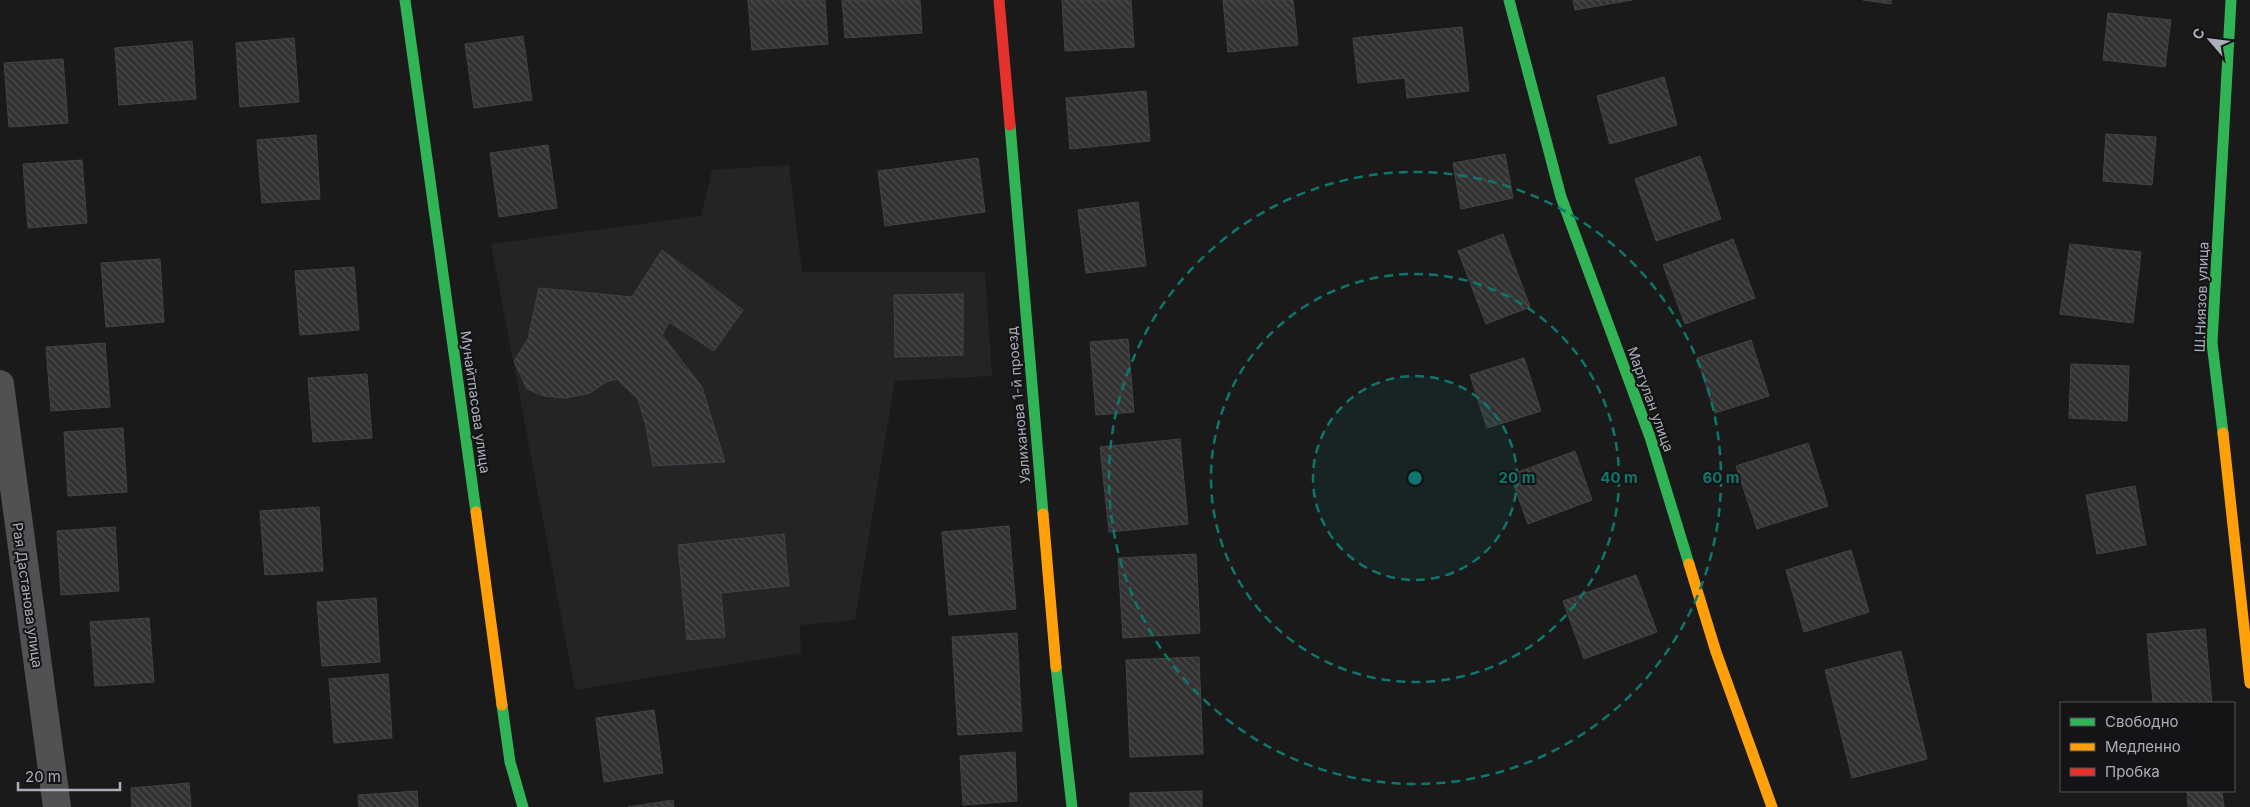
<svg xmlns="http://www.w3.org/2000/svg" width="2250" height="807" viewBox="0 0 2250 807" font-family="Inter,sans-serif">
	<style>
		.built { fill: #242426 }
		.building { fill: url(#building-back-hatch); stroke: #424346 }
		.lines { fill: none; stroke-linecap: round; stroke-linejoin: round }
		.street { stroke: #505153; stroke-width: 28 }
		.fast { stroke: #30b455; stroke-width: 11 }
		.slow { stroke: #ff9f0a; stroke-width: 11 }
		.jam { stroke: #e5322d; stroke-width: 11 }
		.ring { fill: none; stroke: #0f766e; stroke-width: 2.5; stroke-dasharray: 9 6 }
		.labels { text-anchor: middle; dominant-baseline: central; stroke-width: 4; stroke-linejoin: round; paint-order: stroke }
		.street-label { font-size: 14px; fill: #acafba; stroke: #141416 }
		.centre { fill: #0f766e; stroke: #141416; stroke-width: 2.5 }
		.ring-label { font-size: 15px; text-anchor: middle; font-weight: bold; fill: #0f766e; stroke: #141416; stroke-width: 4; stroke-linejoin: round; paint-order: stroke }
	</style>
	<defs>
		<pattern id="building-back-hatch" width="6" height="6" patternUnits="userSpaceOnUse" patternTransform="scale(1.25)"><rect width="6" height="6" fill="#323232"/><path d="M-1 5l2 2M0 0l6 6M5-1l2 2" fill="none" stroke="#4d4d4e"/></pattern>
	</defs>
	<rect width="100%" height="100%" fill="#1a1a1a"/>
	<!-- built -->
	<polygon class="built" points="789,165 802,272 985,272 992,376 895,381 855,620 800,625 801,653 575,690 491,244 701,216 712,170"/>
	<!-- building -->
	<g class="building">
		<polygon points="748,0 825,0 828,44 752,50"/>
		<polygon points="842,0 920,0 922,33 845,38"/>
		<polygon points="1062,0 1131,0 1134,47 1065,51"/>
		<polygon points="1223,0 1293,0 1298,45 1228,52"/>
		<polygon points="1573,0 1632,0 1575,10"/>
		<polygon points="1863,0 1891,0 1891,4"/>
		<polygon points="2108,13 2171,20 2165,67 2103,60"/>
		<polygon points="1462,27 1469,91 1407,98 1405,78 1358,83 1353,38"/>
		<polygon points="523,36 532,100 474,108 465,44"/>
		<polygon points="294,38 299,102 240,107 236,43"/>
		<polygon points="192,41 196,99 119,105 115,48"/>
		<polygon points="63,59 68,123 9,127 4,63"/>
		<polygon points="1664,77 1677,125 1610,144 1597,96"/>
		<polygon points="1146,91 1150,141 1070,149 1066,98"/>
		<polygon points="2106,134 2156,137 2152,185 2103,181"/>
		<polygon points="316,135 320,199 262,203 257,140"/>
		<polygon points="548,145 557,208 499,217 490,153"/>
		<polygon points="1505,154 1513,198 1461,209 1453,163"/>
		<polygon points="1700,156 1721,219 1656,241 1635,179"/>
		<polygon points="978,158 985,212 885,226 878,171"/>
		<polygon points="82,160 87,223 28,228 23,164"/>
		<polygon points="1138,202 1146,266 1086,273 1078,210"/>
		<polygon points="1503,234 1530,307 1486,324 1458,251"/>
		<polygon points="1733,239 1755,298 1685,324 1663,265"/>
		<polygon points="2070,244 2141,252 2133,323 2060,314"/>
		<polygon points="662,250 743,310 714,351 669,322 662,335 702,387 725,462 653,466 646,426 638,399 617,379 606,382 590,393 565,398 544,396 527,389 514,361 528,339 539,288 632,297"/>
		<polygon points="160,259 164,322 106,327 101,263"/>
		<polygon points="354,267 359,330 300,335 295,271"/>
		<polygon points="963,294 963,355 895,357 894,295"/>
		<polygon points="1128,339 1134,412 1096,415 1090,342"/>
		<polygon points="1751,340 1769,396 1715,413 1697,358"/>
		<polygon points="105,343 110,407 51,411 46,347"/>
		<polygon points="1524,358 1541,411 1487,428 1470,375"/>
		<polygon points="2071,364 2129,366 2127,421 2069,418"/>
		<polygon points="367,374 372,438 313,442 308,378"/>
		<polygon points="123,428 127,492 68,496 64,432"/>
		<polygon points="1180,439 1188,524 1109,532 1100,447"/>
		<polygon points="1808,443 1828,506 1757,529 1736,466"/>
		<polygon points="1575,451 1592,500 1528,524 1510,475"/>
		<polygon points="2135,486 2146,545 2097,554 2086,495"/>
		<polygon points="319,507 323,571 265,575 260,511"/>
		<polygon points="1009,526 1016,609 949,615 942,532"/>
		<polygon points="115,527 119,591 61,595 57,531"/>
		<polygon points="784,534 789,586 721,593 725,637 687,640 678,545"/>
		<polygon points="1851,550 1869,612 1804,632 1786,570"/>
		<polygon points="1196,554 1200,633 1123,638 1118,558"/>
		<polygon points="1636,575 1657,632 1584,659 1563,601"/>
		<polygon points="376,598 380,662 322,666 317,602"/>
		<polygon points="149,618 154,682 95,686 90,622"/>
		<polygon points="2205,629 2212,703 2153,703 2147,634"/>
		<polygon points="1017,633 1022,731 958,735 952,637"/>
		<polygon points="1901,651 1927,759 1852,778 1825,670"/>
		<polygon points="1199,657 1203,754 1130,757 1126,660"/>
		<polygon points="388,674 392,738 334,743 329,679"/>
		<polygon points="654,710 663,773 604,782 596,718"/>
		<polygon points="1015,752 1017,801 963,805 960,756"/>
		<polygon points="189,783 191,807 132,807 131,788"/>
		<polygon points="417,791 418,807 359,807 358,795"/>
		<polygon points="1202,791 1202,807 1130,807 1130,793"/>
		<polygon points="2187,791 2222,791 2224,807 2188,807"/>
		<polygon points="673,800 674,807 628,807"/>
	</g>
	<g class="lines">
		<!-- street -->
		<polyline class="street" points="0,384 57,807"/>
		<!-- fast -->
		<g class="fast">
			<polyline points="405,0 476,512"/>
			<polyline points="1509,0 1561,197 1650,437 1689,564"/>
			<polyline points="1010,125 1043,514"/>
			<polyline points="2223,433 2212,343 2231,0"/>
			<polyline points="1056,667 1072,807"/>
			<polyline points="502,705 510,762 523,807"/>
		</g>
		<!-- slow -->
		<g class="slow">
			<polyline points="2223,433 2250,683"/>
			<polyline points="476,512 502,705"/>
			<polyline points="1043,514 1056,667"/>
			<polyline points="1689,564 1716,652 1772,807"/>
		</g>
		<!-- jam -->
		<polyline class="jam" points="999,0 1010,125"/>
	</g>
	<!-- distance rings -->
	<circle cx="1415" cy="478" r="102" fill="#0f766e" fill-opacity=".12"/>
	<g class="ring">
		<circle cx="1415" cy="478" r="102"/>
		<circle cx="1415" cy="478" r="204"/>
		<circle cx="1415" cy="478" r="306"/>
	</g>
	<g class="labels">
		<!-- street labels -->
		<g class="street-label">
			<text transform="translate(2201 297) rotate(-88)">Ш.Ниязов улица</text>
			<text transform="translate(1651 399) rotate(70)">Маргулан улица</text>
			<text transform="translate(476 402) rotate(82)">Мунайтпасова улица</text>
			<text transform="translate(1018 405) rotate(-95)">Уалиханова 1-й проезд</text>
			<text transform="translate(28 595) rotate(82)">Рая Дастанова улица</text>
		</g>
	</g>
	<circle cx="1415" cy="478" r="8" class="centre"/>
	<g class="ring-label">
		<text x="1517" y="483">20 m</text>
		<text x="1619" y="483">40 m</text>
		<text x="1721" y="483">60 m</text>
	</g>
	<!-- legend -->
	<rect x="2060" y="702" width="175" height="90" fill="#141416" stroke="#515258"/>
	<rect x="2070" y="718" width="25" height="8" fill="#30b455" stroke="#515258"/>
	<text x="2105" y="727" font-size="15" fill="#acafba">Свободно</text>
	<rect x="2070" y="743" width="25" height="8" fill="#ff9f0a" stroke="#515258"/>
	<text x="2105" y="752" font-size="15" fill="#acafba">Медленно</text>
	<rect x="2070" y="768" width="25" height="8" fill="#e5322d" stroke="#515258"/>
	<text x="2105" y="777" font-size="15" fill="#acafba">Пробка</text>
	<!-- north arrow -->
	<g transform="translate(2210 40) rotate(298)" stroke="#141416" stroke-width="4" paint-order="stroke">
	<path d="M0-4L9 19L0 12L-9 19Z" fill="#acafba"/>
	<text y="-8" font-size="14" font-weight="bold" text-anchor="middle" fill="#acafba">С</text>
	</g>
	<!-- scale -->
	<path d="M18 782v8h102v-8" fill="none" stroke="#acafba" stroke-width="2.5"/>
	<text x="25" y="782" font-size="15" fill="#acafba" stroke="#141416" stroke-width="4" paint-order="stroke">20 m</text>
</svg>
